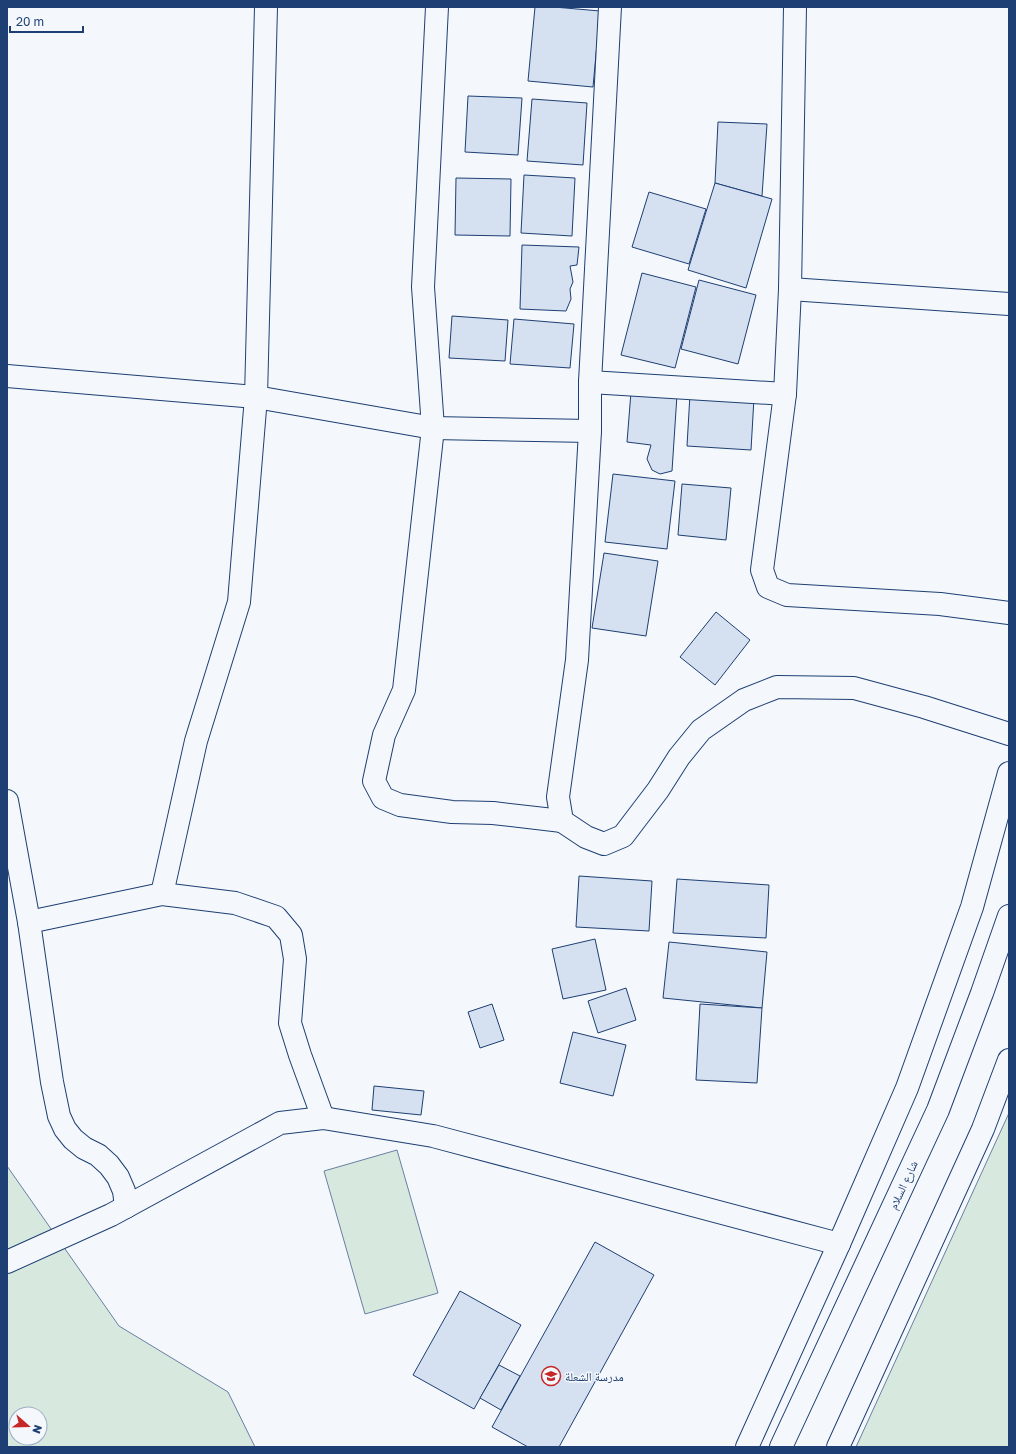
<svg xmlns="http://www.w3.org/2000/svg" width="1016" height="1454" viewBox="0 0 1016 1454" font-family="'Golos Text','Noto Naskh Arabic',sans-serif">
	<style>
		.green { fill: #d7e8df; stroke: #687fa3; fill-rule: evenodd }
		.building { fill: #d5e0f0; stroke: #1d3f73 }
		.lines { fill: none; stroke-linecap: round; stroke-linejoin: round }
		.minor-casing { stroke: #1d3f73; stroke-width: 24 }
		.trunk-casing { stroke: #1d3f73; stroke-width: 24 }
		.minor { stroke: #f4f7fb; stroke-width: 22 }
		.trunk { stroke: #f4f7fb; stroke-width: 22 }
		.labels { text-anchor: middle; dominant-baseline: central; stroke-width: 3; stroke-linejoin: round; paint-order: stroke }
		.street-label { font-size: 12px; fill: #1d3f73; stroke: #f4f7fb }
		.poi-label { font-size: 12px; fill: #1d3f73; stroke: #f4f7fb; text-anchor: start }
	</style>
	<rect width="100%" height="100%" fill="#f4f7fb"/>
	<!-- green -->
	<g class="green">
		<polygon points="1009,1113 1009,1447 856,1447"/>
		<polygon points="397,1150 438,1293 365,1314 324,1171"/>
		<path d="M7,1166L119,1326L228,1392L255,1447H7ZM16,1414H40V1438H16Z"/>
	</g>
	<!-- building -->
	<g class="building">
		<polygon points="535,7 554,7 600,11 593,87 528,81"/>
		<polygon points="468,96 522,98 518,155 465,152"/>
		<polygon points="532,99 587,103 583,165 527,161"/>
		<polygon points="718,122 767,124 762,196 715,183"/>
		<polygon points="524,175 575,178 572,236 521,233"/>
		<polygon points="456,178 511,179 510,236 455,235"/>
		<polygon points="715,183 772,199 746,288 688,270"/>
		<polygon points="649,192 706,209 689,264 632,247"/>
		<polygon points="522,245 579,247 577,265 570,266 573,282 570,289 571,299 566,311 520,309"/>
		<polygon points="642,273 696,287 675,368 621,355"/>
		<polygon points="699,280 756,295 738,364 681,349"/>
		<polygon points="452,316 508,320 505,361 449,358"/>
		<polygon points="514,319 574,324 570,368 510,364"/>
		<polygon points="631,392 677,395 672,471 660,474 652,470 647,459 651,445 627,442"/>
		<polygon points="690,394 754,398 751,450 687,446"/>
		<polygon points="613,474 675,481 667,549 605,542"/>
		<polygon points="682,484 731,488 726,540 678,535"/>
		<polygon points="604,553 658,561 646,636 592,628"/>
		<polygon points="716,612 750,640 715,685 680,657"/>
		<polygon points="579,876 652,881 649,931 576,927"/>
		<polygon points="677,879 769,885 766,938 673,933"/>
		<polygon points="595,939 606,990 563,999 552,949"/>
		<polygon points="669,942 767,952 762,1008 663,998"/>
		<polygon points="626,988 636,1020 598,1033 588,1001"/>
		<polygon points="492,1004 504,1040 480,1048 468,1012"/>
		<polygon points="700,1004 762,1008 757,1083 696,1080"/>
		<polygon points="573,1032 626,1045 613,1096 560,1083"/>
		<polygon points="374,1086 424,1091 421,1115 372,1110"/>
		<polygon points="595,1242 654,1275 559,1447 528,1447 492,1427"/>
		<polygon points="460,1291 521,1325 474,1409 413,1375"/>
		<polygon points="499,1365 520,1376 501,1410 480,1398"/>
	</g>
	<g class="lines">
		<!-- minor casing -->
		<g class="minor-casing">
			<g id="minor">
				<polyline points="437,7 423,287 433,428 404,690 384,735 374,781 383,798 400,805 452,812 493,813 562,821"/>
				<polyline points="610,7 590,382 590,431 577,660 558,797 562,821 586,837 604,844 623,836 658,790 679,757 701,730 744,700 777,687 854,688 924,707 1009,734"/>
				<polyline points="795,7 790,289 785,394 762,570 768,587 787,595 940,604 1009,613"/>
				<polyline points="790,289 1009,304"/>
				<polyline points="7,376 256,397 433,428 590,431"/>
				<polyline points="590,382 785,394"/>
				<polyline points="7,801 29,922 52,1082 59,1116 65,1129 73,1139 84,1148 98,1155 109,1165 118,1177 124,1191 126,1207"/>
				<polyline points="162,894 196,741 239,602 256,397 266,7"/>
				<polyline points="29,922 162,894 235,903 276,917 291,935 295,959 290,1023 300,1055 323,1118"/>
				<polyline points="7,1262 111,1215 280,1123 323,1118 433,1136 839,1244"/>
				<polyline points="747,1447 839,1244 907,1088 972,907 1009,773"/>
			</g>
		</g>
		<!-- trunk casing -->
		<g class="trunk-casing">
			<g id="trunk">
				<polyline points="781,1447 938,1110 982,993 1009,916"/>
				<polyline points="838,1447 983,1129 1009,1060"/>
			</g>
		</g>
		<!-- minor -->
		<use href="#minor" class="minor"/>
		<!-- trunk -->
		<use href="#trunk" class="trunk"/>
	</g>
	<!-- icons -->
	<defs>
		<g id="school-ring" transform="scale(1)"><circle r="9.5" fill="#f4f7fb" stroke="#c62828" stroke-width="1.5"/><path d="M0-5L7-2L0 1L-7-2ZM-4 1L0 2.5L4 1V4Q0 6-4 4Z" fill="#c62828"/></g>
	</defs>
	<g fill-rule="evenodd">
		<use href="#school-ring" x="551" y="1376"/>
	</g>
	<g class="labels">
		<!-- street labels -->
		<g class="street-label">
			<text transform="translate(903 1185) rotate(-65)">شارع السلام</text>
		</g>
		<!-- poi labels -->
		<g class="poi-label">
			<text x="565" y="1376">مدرسة الشعلة</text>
		</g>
	</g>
	<!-- border -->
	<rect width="1016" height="1454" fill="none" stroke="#1d3f73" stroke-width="16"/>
	<!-- north arrow -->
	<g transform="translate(28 1426) rotate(110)"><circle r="19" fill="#f4f7fb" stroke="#9eadc5"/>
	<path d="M0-3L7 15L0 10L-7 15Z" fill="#c62828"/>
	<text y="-6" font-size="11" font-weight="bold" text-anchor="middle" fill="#1d3f73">N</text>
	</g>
	<!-- scale -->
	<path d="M10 26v6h73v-6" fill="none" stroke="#1d3f73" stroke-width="2"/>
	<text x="16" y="26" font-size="12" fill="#1d3f73" stroke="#f4f7fb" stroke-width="3" paint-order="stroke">20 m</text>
</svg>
